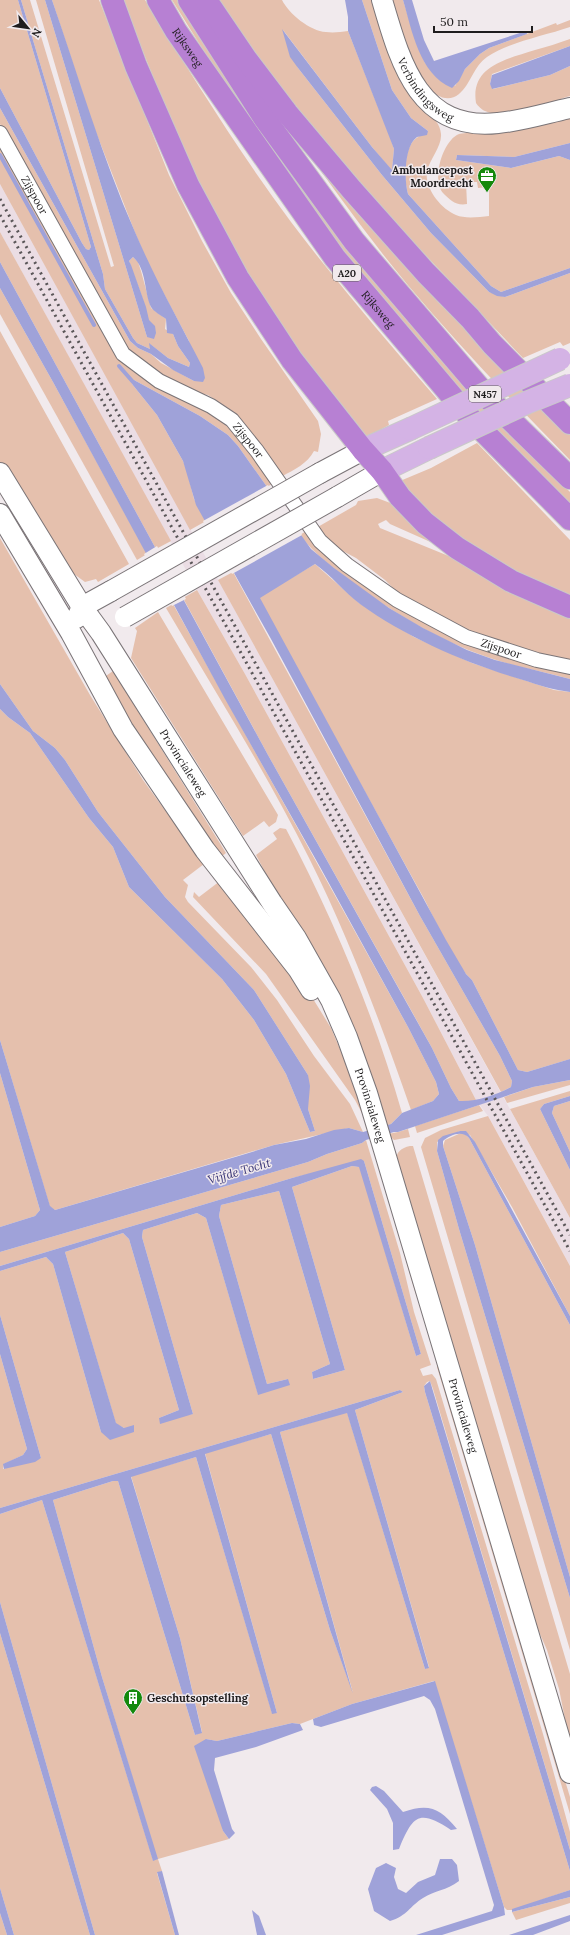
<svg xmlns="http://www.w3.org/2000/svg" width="570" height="1935" viewBox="0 0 570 1935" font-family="Lora,serif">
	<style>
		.built { fill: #ebdde4 }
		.green { fill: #e5c0ad }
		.water { fill: #9fa2d9 }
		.pier { fill: #f1eaed }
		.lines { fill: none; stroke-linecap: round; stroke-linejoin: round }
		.stream { stroke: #9fa2d9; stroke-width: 4 }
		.street-casing { stroke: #7a7477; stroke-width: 16 }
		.secondary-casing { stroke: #7a7477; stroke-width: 22 }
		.primary-casing { stroke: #c9c9c9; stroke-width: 24 }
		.highway-casing { stroke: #c9c9c9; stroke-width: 24 }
		.street { stroke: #fff; stroke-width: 14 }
		.secondary { stroke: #fff; stroke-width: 20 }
		.primary { stroke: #d4b3e5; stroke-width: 22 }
		.highway { stroke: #b780d3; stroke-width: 22 }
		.rail { stroke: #5a5658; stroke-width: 3; stroke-dasharray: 2 4; stroke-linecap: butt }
		.secondary-bridge-casing { stroke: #7a7477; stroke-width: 22; stroke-linecap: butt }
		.primary-bridge-casing { stroke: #c9c9c9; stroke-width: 24; stroke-linecap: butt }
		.secondary-bridge { stroke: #fff; stroke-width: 20 }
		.primary-bridge { stroke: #d4b3e5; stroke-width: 22 }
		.labels { text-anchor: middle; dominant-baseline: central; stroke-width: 3; stroke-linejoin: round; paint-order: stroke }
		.shield { fill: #f1eaed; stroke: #5e5a5c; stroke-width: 1 }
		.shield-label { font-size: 10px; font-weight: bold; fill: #1f1d1e }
		.street-label { font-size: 11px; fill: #1f1d1e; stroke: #f1eaed }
		.poi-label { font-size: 11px; font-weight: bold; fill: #1f1d1e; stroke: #f1eaed; text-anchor: end }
		.water-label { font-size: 12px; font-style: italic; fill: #383476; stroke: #f1eaed }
	</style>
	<rect width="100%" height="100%" fill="#f1eaed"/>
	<!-- built -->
	<polygon class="built" points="0,184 570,1218 570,1266 488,1116 476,1100 423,998 245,674 197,590 0,232"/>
	<!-- green -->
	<g class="green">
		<polygon points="0,0 18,0 84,223 91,247 89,250 86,249 82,243 0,88"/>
		<path d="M21,0H30L111,267L114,266L36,0H45L147,337C150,307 138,289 129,261L133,257L138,262L141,271L151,308L166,319L165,329L173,334L178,346L190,363L189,367L168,358L150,344V349L137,343L133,338L105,289L103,274Z"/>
		<path d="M52,0H99L169,175L202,241L231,293L261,339L318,421L321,434L318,452L314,451C307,464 295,469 281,477L234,412L208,395L186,390L152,370L125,345L0,124V108L130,341L138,348L151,354L161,363L194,381L189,341L149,266L134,230L92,122Z"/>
		<path d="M118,0H145C192,75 238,151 291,222C337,283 387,341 437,399L388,421L389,425L364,439L313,376L241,264L209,205L177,137L140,44Z"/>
		<polygon points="172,0 179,0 511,433 570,492 570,506 455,385 339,246 242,112"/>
		<path d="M218,0H282C289,14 310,31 326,32C333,33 341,32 348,31L390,137L394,149L392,171L372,147L283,30L298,68L382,175L431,233L489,292L505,297L570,273V343L563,346L560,342L523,358C455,286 385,214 320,138C283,95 251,47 218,0Z"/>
		<path d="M362,0H375L426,112C434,119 440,123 441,134C442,146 430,159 427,171C424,188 441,209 456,215C465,219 479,217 489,216V187L478,188L477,182H466L467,204C456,206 450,200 443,193C431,180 443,140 459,134C468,132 478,134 487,133C513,130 544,119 570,113V143L514,157L457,155L456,160L511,168L559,156L570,160V268L501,292L491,286L408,194C404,181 404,156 411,144C415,138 422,134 428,131L411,118L392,90Z"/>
		<path d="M390,0H403L416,42L425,63L455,86L465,69L480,54L489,48L556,23L557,25L570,20V27C544,36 509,42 487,57C473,67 471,84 459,94C441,109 420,81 414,67C404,45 398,22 390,0Z"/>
		<path d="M570,39V46L492,74L490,84L493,89L550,75L570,66V96C550,102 505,121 485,111C482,110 478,106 476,103C470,66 507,59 535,50C547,47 558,43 570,39Z"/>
		<path d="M292,131L405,257L439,303L570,435V460C514,403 458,345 407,284C366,235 329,182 292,131Z"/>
		<polygon points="0,143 120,358 137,374 221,420 232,430 272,484 267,487 238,446 228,435 200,416 134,380 132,384 157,415 183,461 187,471 194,499 206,521 190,530 0,184"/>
		<polygon points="0,232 171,541 156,549 0,262"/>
		<polygon points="0,288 53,382 147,554 137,560 0,314"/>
		<polygon points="0,331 129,564 98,582 96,579 85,582 59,563 0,462"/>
		<polygon points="477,443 570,540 570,599 522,578 430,518 400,481 431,468"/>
		<polygon points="377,498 393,504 435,544 390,524 386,520 378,524 380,528 456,559 570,617 570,662 504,645 463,630 403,598 385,580 356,558 337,548 316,528 356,505 358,501"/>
		<path d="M306,531L388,600L570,672V679C543,671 514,667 487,657C438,640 393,613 352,582C332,567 314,554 300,535Z"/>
		<polygon points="0,538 90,695 143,780 204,864 183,880 188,885 185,897 188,902 251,967 277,1000 314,1056 350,1104 363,1132 349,1128 274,1145 55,1210 50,1207 0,1040 0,709 8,717 30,733 89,818 113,847 129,887 222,979 254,1020 286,1074 310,1132 315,1131 308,1109 308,1075 254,990 165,897 98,812 65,760 55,748 33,731 0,684"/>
		<path d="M315,564L359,603L414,637L472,663L554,690L570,692V1059L567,1060L527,1072L518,1070L472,980C456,967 433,915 422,895C368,798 315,700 261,603L259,598L261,596Z"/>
		<polygon points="233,572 420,916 500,1056 512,1081 511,1087 501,1092 218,580"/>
		<polygon points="197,590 245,674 423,998 476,1100 468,1102 459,1101 451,1088 432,1048 411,1010 268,755 183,598"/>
		<path d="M173,604L408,1027L436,1082L439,1094L433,1101L411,1110C381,1024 350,940 309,858C266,772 214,690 166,608Z"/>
		<polygon points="158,612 278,815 276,822 269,827 264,821 243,836 131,658 137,631 135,628"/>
		<polygon points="113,671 226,853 221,857 181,804 103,678"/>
		<path d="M280,828L286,829C334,920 374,1015 402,1113L391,1124L386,1126L298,934L256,855L277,839L273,833Z"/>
		<polygon points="220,881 302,981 331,1028 353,1080 412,1270 416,1295 365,1119 355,1100 266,974 193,897 194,892 199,897"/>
		<polygon points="0,1073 40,1210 35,1216 0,1227"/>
		<polygon points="570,1080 570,1085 507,1103 504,1097 533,1087"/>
		<polygon points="570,1091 570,1096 544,1104 540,1109 570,1170 570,1218 510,1109"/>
		<polygon points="570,1101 570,1152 552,1113 554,1106"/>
		<polygon points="479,1105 483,1111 417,1133 415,1126"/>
		<polygon points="488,1116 570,1266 570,1316 512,1207 470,1135 460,1131 437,1142 437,1151 459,1229 570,1598 570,1650 421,1147 425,1138 441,1130"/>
		<polygon points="408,1129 410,1137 394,1140 388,1134 398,1132"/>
		<polygon points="461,1133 465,1134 469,1138 570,1325 570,1577 475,1245 443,1146 445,1140"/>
		<polygon points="366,1140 400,1253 414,1312 431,1365 420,1369 423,1376 432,1374 436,1379 543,1734 570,1832 570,1850 433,1389 430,1381 427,1382 424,1386 425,1392 570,1871 570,1890 512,1910 507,1910 504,1907 434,1681 352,1704 300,1724 292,1723 217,1741 206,1739 223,1831 229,1839 158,1859 162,1871 157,1873 175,1935 95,1935 0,1602 0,1514 42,1500 153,1860 157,1859 102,1677 53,1500 113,1481 118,1481 195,1735 202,1732 180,1638 131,1476 196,1457 272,1713 277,1713 205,1453 271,1434 330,1630 353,1693 280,1432 347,1412 425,1669 429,1667 355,1410 403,1392 400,1390 0,1508 0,1354 27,1449 23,1455 4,1464 3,1469 41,1458 0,1315 0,1271 46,1257 53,1264 101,1432 124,1428 116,1424 65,1252 123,1233 129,1239 179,1410 159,1418 193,1414 142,1237 143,1230 197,1213 206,1218 258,1394 288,1379 267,1384 219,1216 221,1205 279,1191 330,1364 312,1372 313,1379 345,1370 292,1187 352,1166 360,1167 416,1356 421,1354 364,1161 292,1178 0,1266 0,1252 308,1162 327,1154 362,1143"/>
		<path d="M410,1146H413L570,1674V1744L559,1689L547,1650L533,1618L396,1161C396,1152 401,1148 410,1146Z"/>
		<polygon points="438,1366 570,1797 570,1814 437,1367"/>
		<polygon points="0,1633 90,1935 14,1935 0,1888"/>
		<polygon points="570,1897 570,1903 516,1920 512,1912"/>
		<polygon points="0,1913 7,1935 0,1935"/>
	</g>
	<!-- water -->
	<g class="water">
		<path d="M18,0H21L103,274L105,289L133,338L137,343L150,349L149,343L168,358L189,367L190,363L178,346L173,334L167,333L166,319C162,316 153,311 151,307C144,293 147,269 133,257L129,261L131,265L146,307L149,320L155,326L156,333L154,339L147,337L45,0H52C79,78 102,157 135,232C155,279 180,323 203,368L205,378L203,382L194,381L173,370L151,354L138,348L130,341L0,108V88L82,243L86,249L89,250L91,247L84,223Z"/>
		<path d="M345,0H362L392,90L411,118L428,131L427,135C424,136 420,136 417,137C404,146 404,180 408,194L491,286L501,292L570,268V273L505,297L497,296L489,292L431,233L382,175L298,68L290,57L282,29L372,147L392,170L394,149L348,31V17Z"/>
		<path d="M403,0H412L424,40L434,61L526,31L527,34L489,48L480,54L465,69L459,81L452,88C419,74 412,30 403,0Z"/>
		<polygon points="570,46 570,66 550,75 492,89 490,84 492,75"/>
		<polygon points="570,143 570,160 559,156 511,168 456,160 457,155 514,157"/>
		<path d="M0,262L268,755L432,1048L451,1088L459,1101C476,1102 496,1095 511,1087L512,1081L500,1056L420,916L271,639L196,505L183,461L157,415L132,384L134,380L200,416L228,435L238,446L311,549L334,568L389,608L423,628L467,650L495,660L570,679V692C554,690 538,685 523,680C468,664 407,638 360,604C344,592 331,575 315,564L260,598L446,940L466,974L472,980L518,1070L527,1072L570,1059V1080L533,1087L398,1132H394L366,1140L362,1143L327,1154L308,1162L0,1252V1227L35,1216L40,1210L0,1073V1040L50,1206L55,1210L242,1155L274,1145L306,1139L334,1130L349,1128L363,1132L391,1124L402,1113L433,1101L439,1094L436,1082L408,1027L320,867L225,699L53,382L0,288Z"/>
		<polygon points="0,684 33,731 55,748 65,760 98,812 165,897 254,990 308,1075 310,1086 308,1109 315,1131 310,1132 286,1074 254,1020 222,979 129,887 113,847 89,818 30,733 8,717 0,709"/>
		<polygon points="570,1096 570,1101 554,1106 552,1113 570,1152 570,1170 540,1109 544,1104"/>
		<path d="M460,1131H466L475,1142L570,1316V1325L469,1138C462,1130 450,1135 443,1141V1146L475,1245L570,1577V1598L459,1229L437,1151L438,1140L443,1136Z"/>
		<polygon points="361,1159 364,1161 421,1354 416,1356 359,1167 352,1166 292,1187 345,1370 313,1379 312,1372 330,1364 279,1191 221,1205 219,1216 267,1384 288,1379 290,1385 258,1395 206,1218 197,1213 143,1230 142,1237 193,1414 160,1424 159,1418 179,1410 129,1239 123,1233 65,1252 116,1423 124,1428 134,1425 134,1432 110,1440 101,1432 53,1264 46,1257 0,1271 0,1266 292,1178"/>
		<polygon points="0,1315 41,1458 35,1462 4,1469 3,1464 23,1455 27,1449 0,1354"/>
		<polygon points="430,1381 570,1850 570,1871 425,1392 424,1386"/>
		<polygon points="400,1390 403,1392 355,1410 429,1668 425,1669 347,1413 280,1432 353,1694 330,1630 271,1434 205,1454 277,1713 272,1714 196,1457 131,1477 180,1638 202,1733 195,1735 118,1481 113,1481 53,1500 102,1677 158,1859 153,1861 42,1500 0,1514 0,1508"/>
		<polygon points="0,1602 95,1935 90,1935 0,1633"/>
		<polygon points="435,1681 504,1907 505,1915 442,1935 416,1935 492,1911 494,1905 435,1709 430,1700 424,1696 321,1727 314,1725 313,1719 352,1704"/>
		<polygon points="292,1723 300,1724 303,1730 256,1747 215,1758 214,1770 232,1829 235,1833 229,1839 223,1831 194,1746 206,1739 217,1741"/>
		<path d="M376,1786L384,1791L403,1812C429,1803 440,1808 457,1829L451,1830C419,1809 413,1815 399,1849L393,1850V1823L387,1809L370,1790L372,1787Z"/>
		<path d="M440,1859H452L457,1865L459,1881C446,1891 435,1890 423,1898C410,1906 407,1916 390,1921L374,1911L368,1889L376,1868L386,1863L396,1868L394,1877L398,1889L406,1893L418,1882L435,1875Z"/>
		<polygon points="162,1871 179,1935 175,1935 157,1872"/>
		<polygon points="0,1888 14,1935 7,1935 0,1913"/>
		<polygon points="570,1890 570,1897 512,1912 512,1909"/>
		<polygon points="252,1910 259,1916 266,1935 257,1935"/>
		<polygon points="570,1915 570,1921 533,1935 509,1935"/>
	</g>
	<!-- pier -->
	<g class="pier">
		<polygon points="268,485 302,535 232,574 203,521"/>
		<polygon points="157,546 186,599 172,606 144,554"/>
	</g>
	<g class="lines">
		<!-- stream -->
		<g class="stream">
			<polyline points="0,155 94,325"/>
			<polyline points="119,366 133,382"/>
		</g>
		<!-- street casing -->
		<g class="street-casing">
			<g id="street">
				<path id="s1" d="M0,133L123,354L159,381L211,406L232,420L257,451L320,541L347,565L397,600L466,637L537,660L570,667"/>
			</g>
		</g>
		<!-- secondary casing -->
		<g class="secondary-casing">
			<g id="secondary">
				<path id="s2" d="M382,0C400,61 418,132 498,123C522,121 547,113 570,108"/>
				<path id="s3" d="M0,473L82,607L101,633L272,903L296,938L331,1000L347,1037L367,1093L570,1773"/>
				<polyline points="320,473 363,450"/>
				<polyline points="337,497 382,471"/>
				<polyline points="0,514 71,633 123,729 205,850 298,969 311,990"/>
				<polyline points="77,618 82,607 111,591"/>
			</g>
		</g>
		<!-- primary casing -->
		<g class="primary-casing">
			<g id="primary">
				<polyline points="363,450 410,429"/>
				<polyline points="382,471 429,448"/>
			</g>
		</g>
		<!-- highway casing -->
		<g class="highway-casing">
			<g id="highway">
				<polyline points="112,0 136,66 188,185 238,278 292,360 363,450 382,471 400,497 425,523 457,548 511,581 570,607"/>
				<path id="s4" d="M158,0L176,31L335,258L472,420L570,519"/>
				<polyline points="189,0 265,119 354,241 490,400 570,478"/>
				<polyline points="206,0 246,59 287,113 352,190 426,273 470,318 492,344 570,423"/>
			</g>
		</g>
		<!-- street -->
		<use href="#street" class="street"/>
		<!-- secondary -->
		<use href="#secondary" class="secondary"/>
		<!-- primary -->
		<use href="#primary" class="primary"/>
		<!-- highway -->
		<use href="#highway" class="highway"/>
		<!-- rail -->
		<g class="rail">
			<polyline points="0,199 570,1235"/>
			<polyline points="0,215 570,1251"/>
		</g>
		<!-- secondary-bridge casing -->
		<g class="secondary-bridge-casing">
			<g id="secondary-bridge">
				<polyline points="111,591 320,473"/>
				<polyline points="125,617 337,497"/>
			</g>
		</g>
		<!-- primary-bridge casing -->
		<g class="primary-bridge-casing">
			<g id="primary-bridge">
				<polyline points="410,429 560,359"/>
				<polyline points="429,448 526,403 570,385"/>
			</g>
		</g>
		<!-- secondary-bridge -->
		<use href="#secondary-bridge" class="secondary-bridge"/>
		<!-- primary-bridge -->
		<use href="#primary-bridge" class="primary-bridge"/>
	</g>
	<!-- icons -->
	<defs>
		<g id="office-pin" transform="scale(1)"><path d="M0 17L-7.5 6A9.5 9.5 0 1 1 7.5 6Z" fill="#14890c" stroke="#f1eaed"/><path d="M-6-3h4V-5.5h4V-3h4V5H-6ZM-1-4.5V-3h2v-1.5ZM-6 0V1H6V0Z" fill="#fff"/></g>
		<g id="building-pin" transform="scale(1)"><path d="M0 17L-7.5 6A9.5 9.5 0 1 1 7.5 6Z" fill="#14890c" stroke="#f1eaed"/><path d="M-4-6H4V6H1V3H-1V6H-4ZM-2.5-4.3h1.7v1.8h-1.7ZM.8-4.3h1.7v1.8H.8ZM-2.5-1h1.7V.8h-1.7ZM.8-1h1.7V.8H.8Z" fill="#fff"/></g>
	</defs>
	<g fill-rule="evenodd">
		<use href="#office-pin" x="487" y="176"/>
		<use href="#building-pin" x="133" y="1698"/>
	</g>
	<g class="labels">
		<!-- shield labels -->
		<g class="shield">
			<rect x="333" y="265" width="28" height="16" rx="3"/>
			<rect x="469" y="386" width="32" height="16" rx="3"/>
		</g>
		<g class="shield-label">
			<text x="347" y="273">A20</text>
			<text x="485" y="394">N457</text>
		</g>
		<!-- street labels -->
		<g class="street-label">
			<text stroke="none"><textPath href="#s4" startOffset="56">Rijksweg</textPath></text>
			<text stroke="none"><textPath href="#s2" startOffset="102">Verbindingsweg</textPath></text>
			<text stroke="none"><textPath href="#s1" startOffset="71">Zijspoor</textPath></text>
			<text stroke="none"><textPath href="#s4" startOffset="380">Rijksweg</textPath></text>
			<text stroke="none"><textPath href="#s1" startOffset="407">Zijspoor</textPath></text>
			<text stroke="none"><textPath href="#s1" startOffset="743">Zijspoor</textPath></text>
			<text stroke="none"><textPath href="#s3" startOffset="343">Provincialeweg</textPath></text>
			<text stroke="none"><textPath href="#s3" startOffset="735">Provincialeweg</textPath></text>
			<text stroke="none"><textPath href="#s3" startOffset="1059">Provincialeweg</textPath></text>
		</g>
		<!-- poi labels -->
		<g class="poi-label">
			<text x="473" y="170">Ambulancepost<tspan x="473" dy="13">Moordrecht</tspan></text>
			<text x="147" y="1698" text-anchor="start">Geschutsopstelling</text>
		</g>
		<!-- water labels -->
		<g class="water-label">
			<text transform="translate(239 1171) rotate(-16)">Vijfde Tocht</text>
		</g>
	</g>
	<!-- north arrow -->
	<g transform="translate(28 28) rotate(119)" stroke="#f1eaed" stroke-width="3" paint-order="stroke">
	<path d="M0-3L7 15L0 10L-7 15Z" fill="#1f1d1e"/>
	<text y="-6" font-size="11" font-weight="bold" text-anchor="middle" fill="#1f1d1e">N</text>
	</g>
	<!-- scale -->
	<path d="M434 26v6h98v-6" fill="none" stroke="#1f1d1e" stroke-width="2"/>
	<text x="440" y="26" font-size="12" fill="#1f1d1e" stroke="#f1eaed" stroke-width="3" paint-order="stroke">50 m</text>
</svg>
